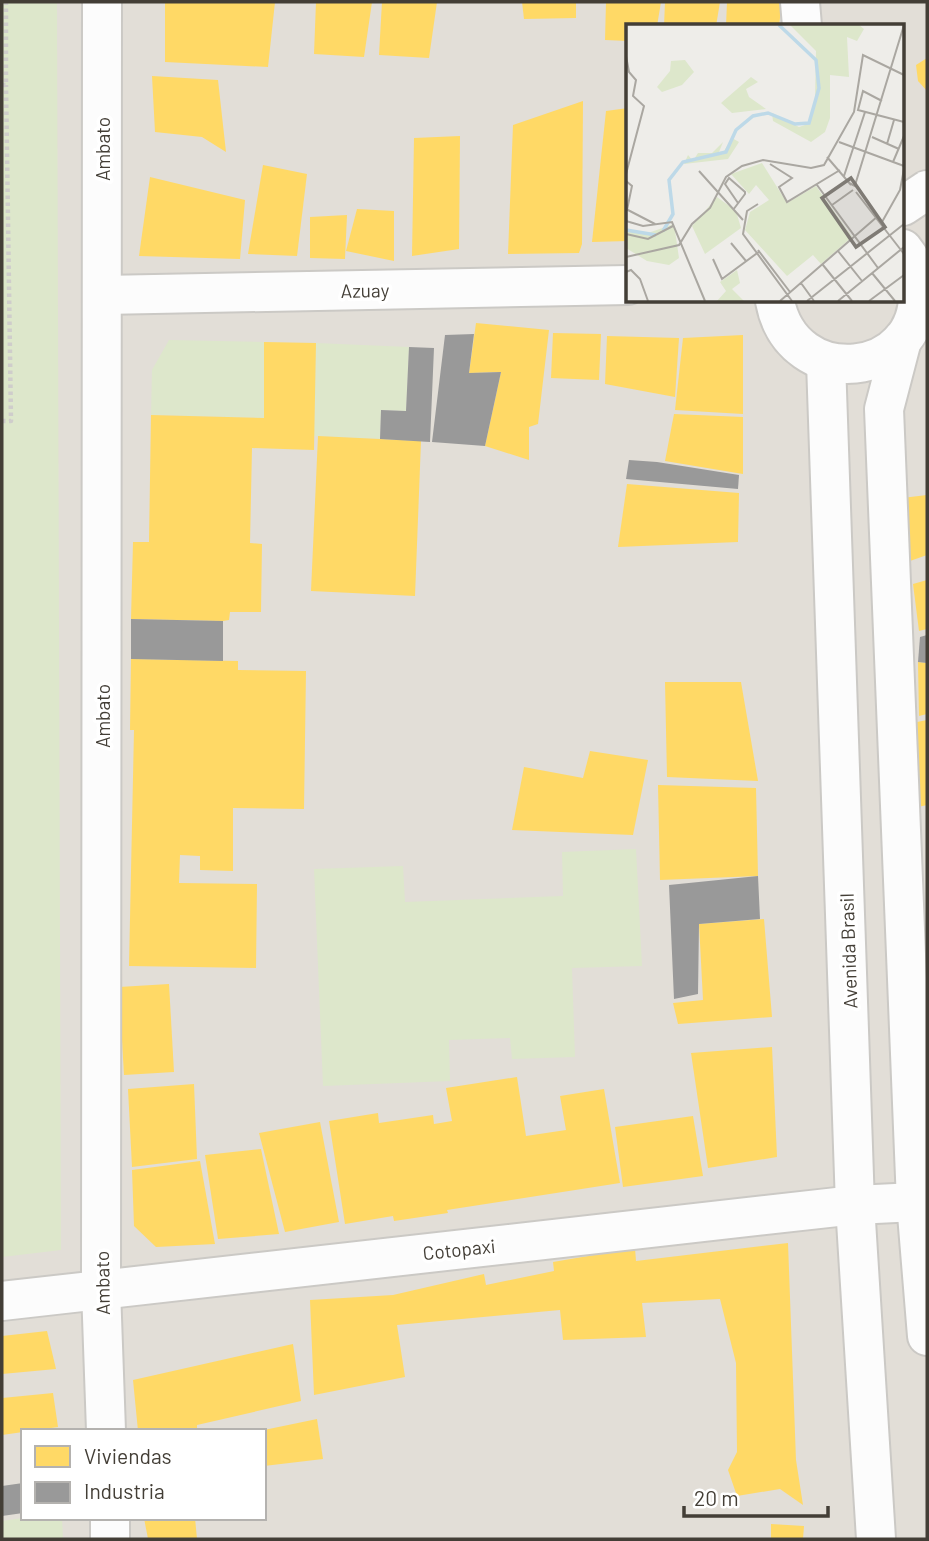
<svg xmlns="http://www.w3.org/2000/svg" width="929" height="1541" viewBox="0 0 929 1541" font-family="Barlow,sans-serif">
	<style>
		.residential { fill: #e2ded7; fill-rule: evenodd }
		.green { fill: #dde7cb }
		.homes { fill: #ffd966 }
		.industry { fill: #999 }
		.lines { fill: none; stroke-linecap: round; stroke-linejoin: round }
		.minor-casing { stroke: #cbc9c5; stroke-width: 42 }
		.tertiary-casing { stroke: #cbc9c5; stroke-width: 42 }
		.path { stroke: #cfcdcb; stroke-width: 4.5; stroke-dasharray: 3.5 3.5; stroke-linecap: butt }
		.minor { stroke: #fcfcfc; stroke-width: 38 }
		.tertiary { stroke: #fcfcfc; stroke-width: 38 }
		.labels { text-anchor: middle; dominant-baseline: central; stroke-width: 7; stroke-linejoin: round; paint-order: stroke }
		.street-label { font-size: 19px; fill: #433e36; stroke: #fff }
		.inset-river { fill: none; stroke: #bdd9e8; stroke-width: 3.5 }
		.inset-road { fill: none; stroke: #aaa7a1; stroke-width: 2 }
		.view { fill: #7f7b75; fill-opacity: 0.15; stroke: #7f7b75; stroke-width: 3.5 }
		.inset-edge { fill: none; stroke: #433e36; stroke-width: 3.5 }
	</style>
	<rect width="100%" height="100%" fill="#eeede9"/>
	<!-- residential -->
	<path class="residential" d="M2,2H927V1539H2ZM628,26H903V301H628ZM23,1431H264V1518H23Z"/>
	<!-- green -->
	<g class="green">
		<polygon points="2,2 57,2 61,1250 2,1257"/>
		<polygon points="169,340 264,342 264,418 151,415 152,370"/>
		<polygon points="316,343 409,347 406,411 381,410 380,439 314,436"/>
		<polygon points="636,849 642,966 572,968 575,1057 512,1059 510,1038 449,1040 450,1081 323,1086 314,869 403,866 405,902 563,896 562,852"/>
		<polygon points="23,1518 62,1518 63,1539 2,1539 2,1521"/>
	</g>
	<!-- homes -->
	<g class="homes">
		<polygon points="165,2 275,2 268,67 165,62"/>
		<polygon points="316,2 372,2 364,57 314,54"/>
		<polygon points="382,2 437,2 429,58 379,55"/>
		<polygon points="522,2 576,2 576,18 524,19"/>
		<polygon points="606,2 661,2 657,26 628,26 628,41 605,40"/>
		<polygon points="665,2 720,2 716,26 664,26"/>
		<polygon points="727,2 782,2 779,26 726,26"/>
		<polygon points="927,58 927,91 918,81 916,65"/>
		<polygon points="152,76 218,80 226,152 202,137 155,132"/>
		<polygon points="583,101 582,244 579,253 508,254 513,125"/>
		<polygon points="628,108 628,241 592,242 606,111"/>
		<polygon points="460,136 459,249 412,256 414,138"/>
		<polygon points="263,165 307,174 297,256 248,254"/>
		<polygon points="150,177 245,200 240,259 139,256"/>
		<polygon points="357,209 394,211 394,261 346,251"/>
		<polygon points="347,215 345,259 310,258 310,217"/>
		<polygon points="476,323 549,330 538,424 529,427 529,460 485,446 501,372 469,373"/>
		<polygon points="553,333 601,334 599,380 551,378"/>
		<polygon points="743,335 743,414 675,410 683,338"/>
		<polygon points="607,336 679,338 675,397 605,384"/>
		<polygon points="264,342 316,343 314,450 252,448 250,543 262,544 261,612 230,612 229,620 223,621 131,619 133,542 149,542 151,415 264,418"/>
		<polygon points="674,414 743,417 743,474 665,461"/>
		<polygon points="318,436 421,441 415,596 311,591"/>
		<polygon points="627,484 739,493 738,542 618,547"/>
		<polygon points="927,495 927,555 910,561 902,498"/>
		<polygon points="927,580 927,629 919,631 913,584"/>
		<polygon points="131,659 238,661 238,670 306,671 304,809 233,808 233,871 200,870 200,856 180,855 179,883 257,884 256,968 129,966 134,730 130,730"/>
		<polygon points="918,662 927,663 927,714 919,716"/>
		<polygon points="665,682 741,682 758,781 667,777"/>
		<polygon points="927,720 927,805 918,807 917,722"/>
		<polygon points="590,751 648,760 633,835 512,830 524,767 583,778"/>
		<polygon points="658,785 756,788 758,876 660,880"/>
		<polygon points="764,919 772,1017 678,1024 673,1003 703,1000 699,924"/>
		<polygon points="169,984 174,1072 124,1075 119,987"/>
		<polygon points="772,1047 777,1157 708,1168 691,1053"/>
		<polygon points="517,1077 526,1136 566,1130 560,1096 604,1089 620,1183 447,1210 448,1213 394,1221 393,1216 345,1224 329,1121 378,1113 379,1123 433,1115 434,1124 452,1121 446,1088"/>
		<polygon points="194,1084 197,1159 132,1167 128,1089"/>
		<polygon points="693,1116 703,1176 623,1187 615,1127"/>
		<polygon points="320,1122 339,1222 285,1232 259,1133"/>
		<polygon points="261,1149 279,1234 218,1239 205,1155"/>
		<polygon points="200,1161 215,1244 156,1247 134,1226 132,1170"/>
		<polygon points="788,1243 796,1460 803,1505 780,1489 737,1496 728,1470 737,1452 736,1363 720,1299 642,1303 646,1337 563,1340 560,1310 397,1325 405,1377 314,1395 310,1300 393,1295 484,1274 486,1285 554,1271 553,1262 635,1248 636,1261"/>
		<polygon points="47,1331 56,1369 2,1374 2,1336"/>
		<polygon points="293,1344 301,1401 197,1425 197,1431 138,1431 133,1380"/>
		<polygon points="53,1393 58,1427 2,1435 2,1398"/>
		<polygon points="317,1419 323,1459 264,1466 264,1430"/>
		<polygon points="144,1518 195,1518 197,1539 148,1539"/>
		<polygon points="771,1524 804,1526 803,1539 771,1539"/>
	</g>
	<!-- industry -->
	<g class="industry">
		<polygon points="474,334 469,373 501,372 485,446 432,442 445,335"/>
		<polygon points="409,347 434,348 430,442 380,439 381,410 406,411"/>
		<polygon points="629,460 657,462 739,475 738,489 626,479"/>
		<polygon points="131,619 223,621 223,661 131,659"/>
		<polygon points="927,635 927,663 918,662 920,637"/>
		<polygon points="758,876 760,919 699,924 698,994 674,999 669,885"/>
		<polygon points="23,1483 23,1513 2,1516 2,1486"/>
	</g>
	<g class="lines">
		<!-- minor casing -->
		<g class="minor-casing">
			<g id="minor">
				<polyline points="102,2 101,1289 106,1431"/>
				<polyline points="800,2 802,26"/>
				<polyline points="103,295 628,285"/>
				<polyline points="2,1301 855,1205 916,1202"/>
				<polyline points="110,1518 110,1539"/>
			</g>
		</g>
		<!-- tertiary casing -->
		<g class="tertiary-casing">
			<g id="tertiary">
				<polyline points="903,206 927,190"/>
				<path d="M775,301C792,393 924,380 918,288C918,274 912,260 903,249"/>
				<polyline points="902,340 884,409 916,1202 927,1336"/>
				<polyline points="826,362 855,1205 876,1539"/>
			</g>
		</g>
		<!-- path -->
		<g class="path">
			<polyline points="2,85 6,85 6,2"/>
			<polyline points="2,421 11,421 6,85"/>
		</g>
		<!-- minor -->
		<use href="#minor" class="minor"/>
		<!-- tertiary -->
		<use href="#tertiary" class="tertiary"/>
	</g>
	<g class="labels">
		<!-- street labels -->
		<g class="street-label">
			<text transform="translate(102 149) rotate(-90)">Ambato</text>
			<text transform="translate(365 290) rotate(-1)">Azuay</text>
			<text transform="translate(102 716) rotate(-90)">Ambato</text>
			<text transform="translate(848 951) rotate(-92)">Avenida Brasil</text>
			<text transform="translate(459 1249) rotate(-6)">Cotopaxi</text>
			<text transform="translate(102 1283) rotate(-91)">Ambato</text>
		</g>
	</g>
	<!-- overview -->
	<g transform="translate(626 24)">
		<rect width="278" height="278" fill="#eeede9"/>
		<path d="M164,1H233L238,5L231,17L221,13L223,53L204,51V94L199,108L185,118L147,97L146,89L173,103L182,100L189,76L190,27ZM59,36L68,48L56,61L36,68L31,63L44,47L45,37ZM125,53L132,58L120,65L123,73L140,85L106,89L95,79ZM106,114L113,118L102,135L58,140L62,131L67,137L72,129H86L97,118L93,128L98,127ZM136,139L161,179L190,162L226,213L195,240L187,231L161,252L119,206L124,188L143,176L130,161L123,170L105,150ZM91,173L110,187L115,204L79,230L66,202ZM48,200L53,234L43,241L21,237L0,224V206L22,209ZM111,246L114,259L106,265L118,277H91L100,267L94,258Z" fill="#dde7cb"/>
		<path class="inset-river" d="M0,206L30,211M37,207L47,190L43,156L57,138L100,128L110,106L127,92L142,89L169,100L183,99L193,64L190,36L153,1"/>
		<path class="inset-road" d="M0,32L3,48L10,56L7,72L18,82L0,150M256,77L237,67L232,86L278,98M246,113L273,125M213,118L278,142M261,120L268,96M201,133L225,161M267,138L278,112M144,140L166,154L153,163L161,178L214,146M73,147L117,196M218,152L239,88M0,157L6,162L1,186M223,159L229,162L230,158L278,1M191,161L252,244M230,168L278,230M132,180L121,187L117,210L166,277M206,181L227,166M0,185L29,200M107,186L119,170V168L103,154L99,160L112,179M0,197L17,202L46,198L79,277M256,198L274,166L278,145M0,210L22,215L47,202M105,219L120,237M132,226L164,268M212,227L236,257M0,233L53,221L66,200L84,184L100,153L116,142L137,136L185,144L198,141L228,88L237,31L278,51M87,235L96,255L134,227M197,241L226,277M0,248L5,246L14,255L22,277M246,249L269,277M175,259L188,277M154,277L252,192M181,277L278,200M212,277L278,223M243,277L278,251"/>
		<path class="view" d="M225,154L259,203L230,223L196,174Z"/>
		<rect width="278" height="278" class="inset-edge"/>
	</g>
	<!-- border -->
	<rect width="929" height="1541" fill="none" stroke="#433e36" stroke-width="7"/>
	<!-- legend -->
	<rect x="21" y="1429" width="245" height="91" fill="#ffffff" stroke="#b4b2af" stroke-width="2"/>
	<rect x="35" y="1446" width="35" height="21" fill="#ffd966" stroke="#b4b2af" stroke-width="2"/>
	<text x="84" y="1464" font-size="21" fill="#433e36">Viviendas</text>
	<rect x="35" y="1482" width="35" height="21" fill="#999999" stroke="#b4b2af" stroke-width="2"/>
	<text x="84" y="1499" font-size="21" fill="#433e36">Industria</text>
	<!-- scale -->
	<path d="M684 1506v10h144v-10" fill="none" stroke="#433e36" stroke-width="3.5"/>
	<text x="694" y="1506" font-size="21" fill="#433e36" stroke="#ffffff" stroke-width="5" paint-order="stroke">20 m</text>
</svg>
